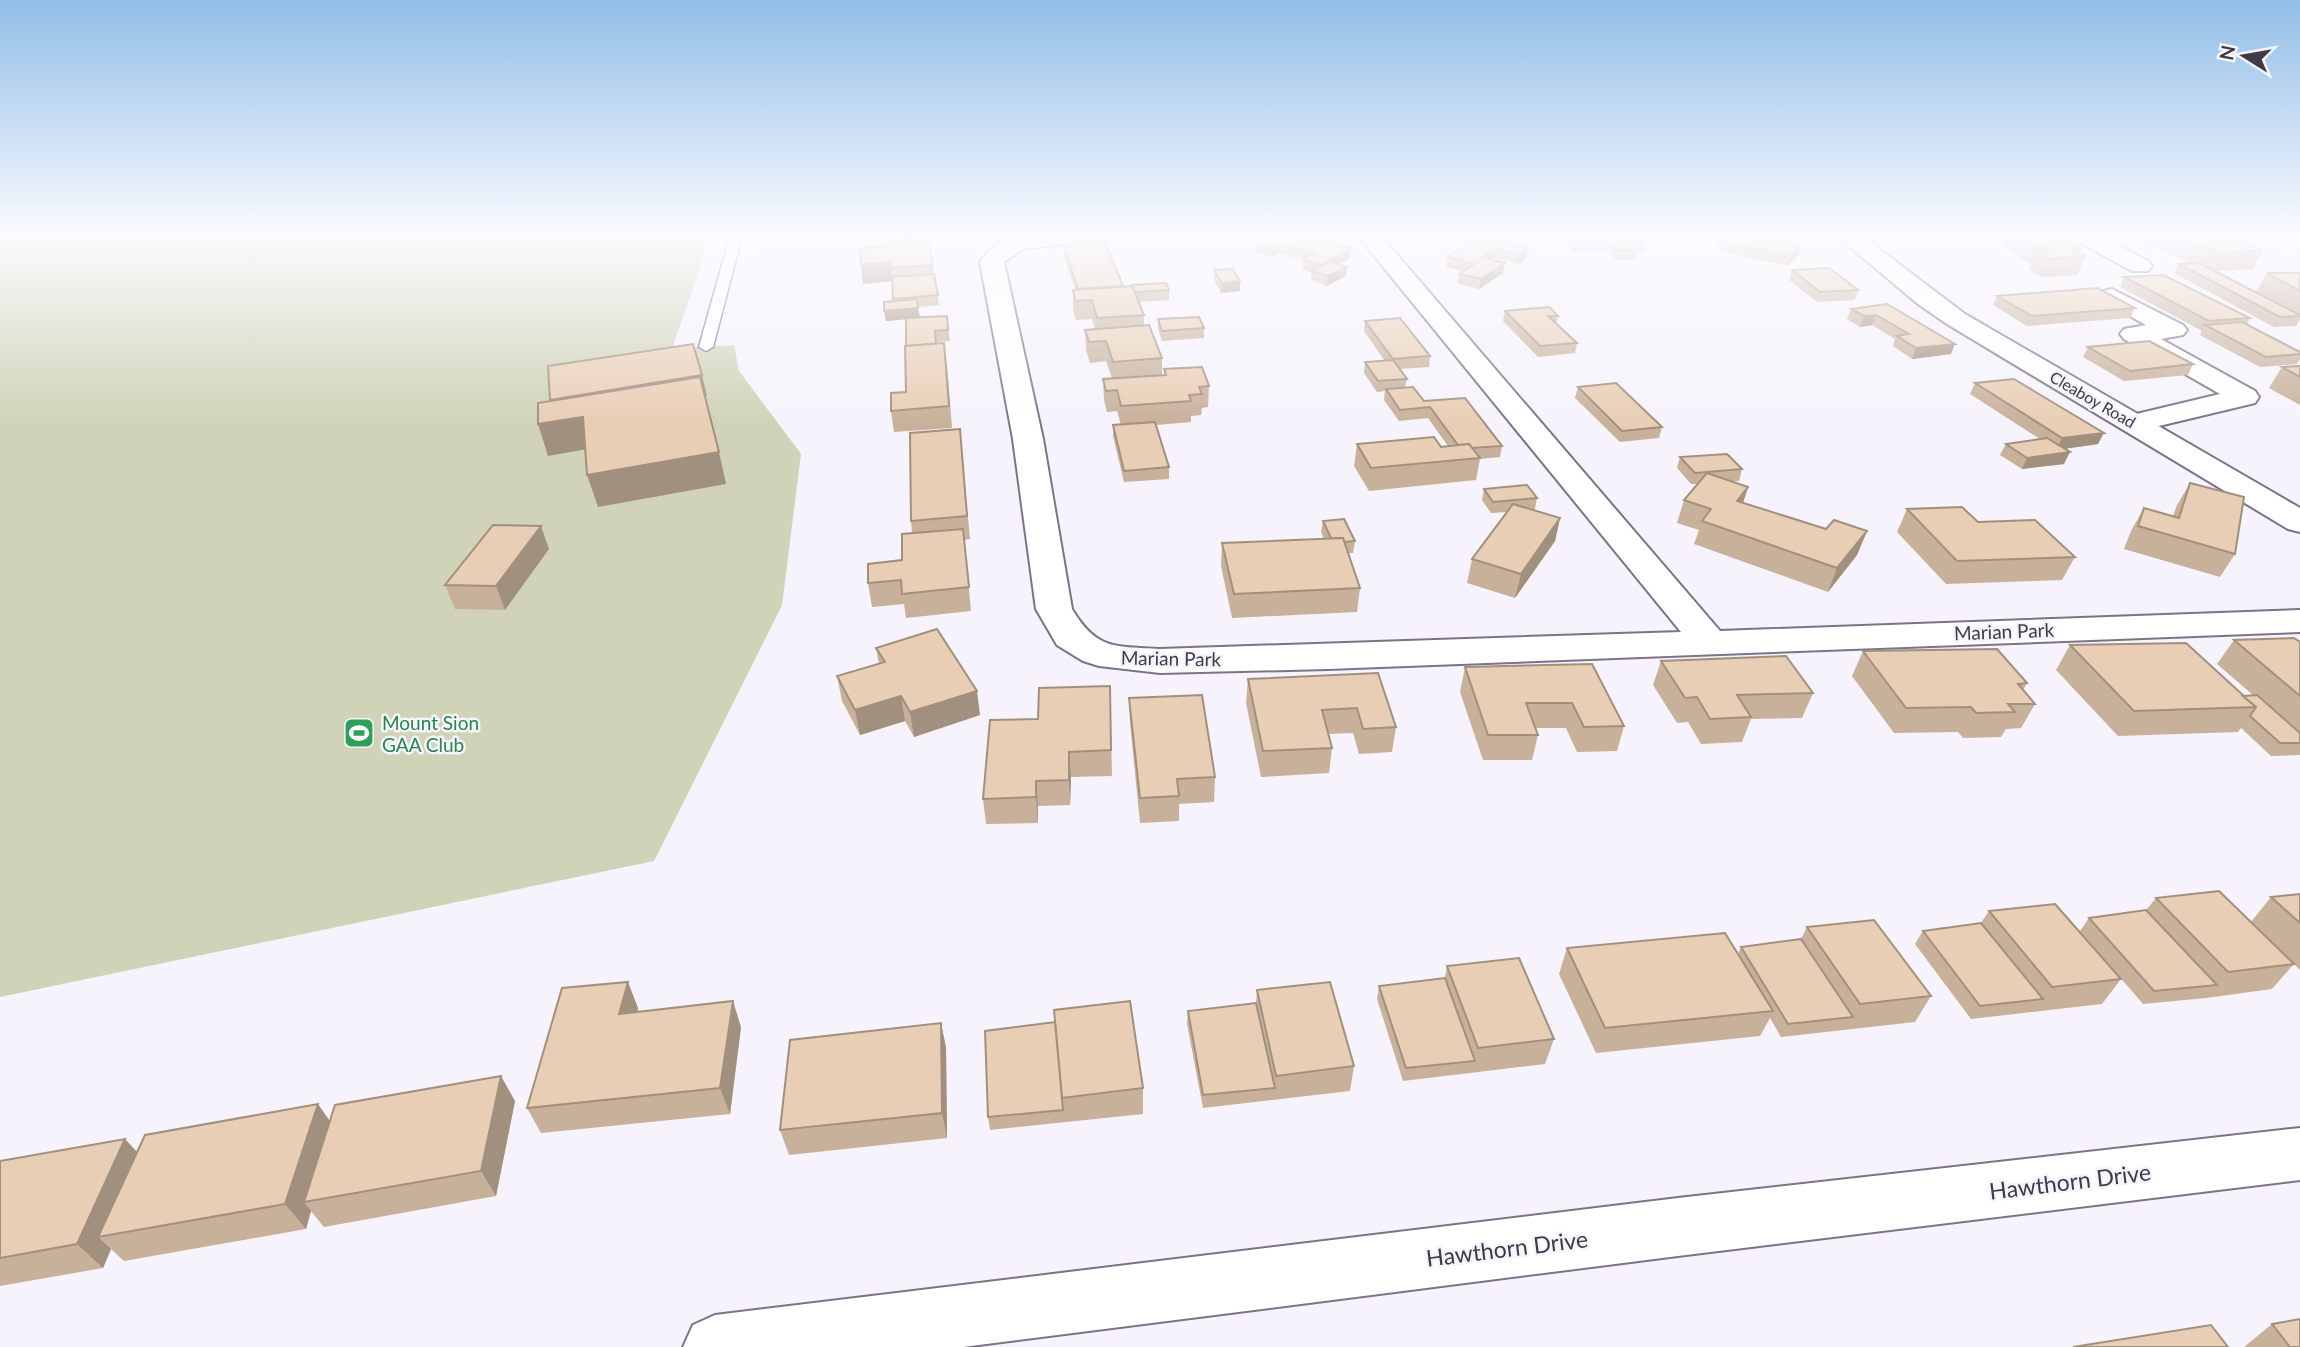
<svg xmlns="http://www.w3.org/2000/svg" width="2300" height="1347" viewBox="0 0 2300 1347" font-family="Lato,sans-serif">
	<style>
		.green { fill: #d0d3b7 }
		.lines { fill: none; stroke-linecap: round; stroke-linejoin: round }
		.lane-casing { stroke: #7b7489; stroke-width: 3 }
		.street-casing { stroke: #7b7489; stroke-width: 4 }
		.secondary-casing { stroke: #7b7489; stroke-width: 4 }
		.lane { fill: #fff; fill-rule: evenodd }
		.street { fill: #fff; fill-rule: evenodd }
		.secondary { fill: #fff; fill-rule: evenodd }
		.wall { fill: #c8b19b }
		.shaded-wall { fill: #a2907e }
		.building { fill: #e8ceb4; stroke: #a2907e; stroke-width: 2 }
		.labels { text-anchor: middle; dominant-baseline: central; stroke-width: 5; stroke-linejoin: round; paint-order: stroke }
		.far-street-label { font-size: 16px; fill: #3e3b45; stroke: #f6f3fc }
		.street-label { font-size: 19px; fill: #3e3b45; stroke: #f6f3fc }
		.leisure-label { font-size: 19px; fill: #27864d; stroke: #f6f3fc; text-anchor: start }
		.near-street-label { font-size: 23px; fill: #3e3b45; stroke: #f6f3fc }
	</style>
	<rect width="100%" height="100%" fill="#f6f3fc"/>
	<!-- green -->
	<polygon class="green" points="6,236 711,236 672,349 734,345 739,371 801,454 782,605 654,861 0,997 0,238"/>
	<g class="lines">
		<!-- lane casing -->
		<g class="lane-casing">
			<polygon id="lane" points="730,236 742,236 713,347 706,351 699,347"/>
		</g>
		<!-- street casing -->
		<g class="street-casing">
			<g id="street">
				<path d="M1023,236H1082L1079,241L1071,243L1023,249L1004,262L1043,439L1072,609C1097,651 1116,646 1160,649L1681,632L1358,236H1381L1720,631L2300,610V632L1328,669L1160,673L1099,666L1083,661L1057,645L1036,609L1013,439L980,262C991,245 1004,241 1023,236Z"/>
				<polygon points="2074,236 2101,236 2148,261 2152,266 2148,271 2132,271 2077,241"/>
				<polygon points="2112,289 2183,325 2187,330 2183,335 2161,339 2255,391 2259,397 2255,403 2134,432 2124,429 2119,423 2124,417 2220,394 2124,339 2120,334 2124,329 2146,325 2103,301 2100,296 2103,291"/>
				<polygon points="2300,1128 2300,1180 1678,1256 963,1347 683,1347 693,1325 715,1315 1678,1198"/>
			</g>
		</g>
		<!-- secondary casing -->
		<g class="secondary-casing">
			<polygon id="secondary" points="1837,236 1862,236 1965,314 2300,508 2300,532 2288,529 1947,324 1918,304"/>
		</g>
		<!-- lane -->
		<use href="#lane" class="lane"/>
		<!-- street -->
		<use href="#street" class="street"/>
		<!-- secondary -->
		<use href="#secondary" class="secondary"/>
	</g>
	<!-- wall -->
	<g class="wall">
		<polygon points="1273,236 1350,258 1339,264 1346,276 1327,286 1311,280 1311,272 1302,269 1303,260 1278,253 1271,257 1256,253 1257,244"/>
		<polygon points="1565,236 1640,236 1646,242 1644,251 1639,251 1637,260 1616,260 1608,251 1573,252 1564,241"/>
		<polygon points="1985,236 2065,236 2070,238 2068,242 2081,249 2079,253 2086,256 2077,275 2042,277 2029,270 2032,264 2003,247 2006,242 2000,239 1992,239"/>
		<polygon points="2133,236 2226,236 2263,250 2253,269 2216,271 2256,292 2267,273 2300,273 2300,319 2296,326 2274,327 2174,273 2179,264 2191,263 2131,239"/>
		<polygon points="1719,240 1798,255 1787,266 1716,250"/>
		<polygon points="1063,244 1123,286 1169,290 1169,300 1139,302 1144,315 1144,325 1162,358 1162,375 1164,375 1164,369 1209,386 1208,407 1202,408 1201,415 1191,416 1191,422 1156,425 1169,467 1169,479 1124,482 1113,436 1113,425 1121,425 1117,411 1107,412 1104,400 1103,379 1112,378 1106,361 1090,363 1086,350 1085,330 1095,329 1092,319 1076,320 1073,309 1073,290 1075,289 1063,253"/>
		<polygon points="1511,244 1526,258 1519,264 1494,258 1491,260 1503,273 1479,289 1457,283 1459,274 1463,271 1446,267 1447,257"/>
		<polygon points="861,265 933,265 939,305 918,307 920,317 947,316 950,341 937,342 947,364 952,428 894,432 891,411 906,392 906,319 886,321 893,301 892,281 863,284"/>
		<polygon points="1214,270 1240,281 1240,291 1221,293 1214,280"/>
		<polygon points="1792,270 1858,290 1855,300 1817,302 1789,280"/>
		<polygon points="2124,277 2250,318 2247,325 2300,352 2300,359 2297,364 2260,367 2200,335 2202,331 2120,287"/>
		<polygon points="1997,296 2135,308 2130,318 2027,326 1993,305"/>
		<polygon points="1887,304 1951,354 1912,359 1893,346 1895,339 1872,325 1860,327 1847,319 1851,309"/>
		<polygon points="1505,311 1558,316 1556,324 1577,343 1575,353 1538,357 1503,321"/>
		<polygon points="1158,319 1204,328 1204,338 1162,341 1158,329"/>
		<polygon points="1365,321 1430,356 1429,367 1399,369 1407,379 1405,387 1424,401 1502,446 1500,457 1480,459 1476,480 1369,491 1354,466 1357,444 1448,446 1428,418 1399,421 1384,400 1385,391 1377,392 1364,373 1365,362 1385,361 1364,331"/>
		<polygon points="2088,347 2193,364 2188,375 2124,381 2083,357"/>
		<polygon points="2300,366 2300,405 2269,388 2282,367"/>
		<polygon points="1975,383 2098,444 2064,449 2064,464 2022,469 2000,455 2006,444 2040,439 1970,394"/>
		<polygon points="1578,387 1662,427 1659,438 1620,442 1575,398"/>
		<polygon points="960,429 970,539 964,540 971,611 906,618 904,604 872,607 868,583 902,560 912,533 911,521"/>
		<polygon points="1680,457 1742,469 1739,481 1732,481 1748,487 1743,503 1826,529 1867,531 1857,555 1828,592 1694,544 1699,530 1677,523 1684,500 1697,484 1691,484 1677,468"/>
		<polygon points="2190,483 2235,554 2220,577 2124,549 2131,531 2144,508 2173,516 2177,505"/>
		<polygon points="1484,489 1537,498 1535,509 1532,510 1560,518 1555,541 1515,598 1467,583 1472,559 1507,512 1491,513 1482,500"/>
		<polygon points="1907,509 1978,522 2075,557 2062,580 1946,584 1897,532"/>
		<polygon points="1323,521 1355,541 1353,553 1348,553 1360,588 1357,612 1232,618 1221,566 1222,543 1324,539 1321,532"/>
		<polygon points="549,549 505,610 455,609 445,585"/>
		<polygon points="2234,640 2300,642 2300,755 2271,756 2241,728 2238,732 2118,736 2056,670 2070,645 2243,696 2253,695 2217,664"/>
		<polygon points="876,648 980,715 914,737 905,721 860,735 842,701 837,676 879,664"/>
		<polygon points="1863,651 2027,683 2023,690 2035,704 2021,728 2006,729 2001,737 1963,738 1958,732 1894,733 1852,676"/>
		<polygon points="1661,661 1813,693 1802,718 1751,719 1742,742 1701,744 1688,722 1677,723 1653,685"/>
		<polygon points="1592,664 1624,726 1617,751 1577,752 1566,728 1536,728 1538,735 1532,760 1483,760 1460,692 1465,667"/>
		<polygon points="1378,673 1396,727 1392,752 1359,754 1353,733 1329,734 1332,748 1329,773 1261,777 1246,703 1248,679"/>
		<polygon points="1110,686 1112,776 1071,777 1070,805 1038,806 1038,823 986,824 983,799 1038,719"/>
		<polygon points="1129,698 1215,777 1214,802 1179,804 1179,821 1140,823 1130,723"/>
		<polygon points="2300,894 2300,970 2294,964 2272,989 2206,998 2143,1004 2080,931 2089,918 2146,910 2156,898 2251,922 2271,897"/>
		<polygon points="1989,911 2121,979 2102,1004 1971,1019 1915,944 1923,931 1981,923"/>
		<polygon points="1807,927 1931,996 1915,1022 1781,1037 1770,1018 1760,1036 1596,1053 1559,974 1567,948 1738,954 1741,947 1801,939"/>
		<polygon points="1447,966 1554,1039 1545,1064 1403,1081 1377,999 1379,986 1445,978"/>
		<polygon points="1257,990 1354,1066 1350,1091 1203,1108 1187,1024 1188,1011 1256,1003"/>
		<polygon points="638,1008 637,1012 741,1027 730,1114 541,1133 527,1108"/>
		<polygon points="941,1023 946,1048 947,1138 789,1155 780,1130"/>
		<polygon points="985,1031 1143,1088 1143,1114 990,1130 988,1117"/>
		<polygon points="515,1101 496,1196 324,1227 311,1211 306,1229 124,1261 111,1249 103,1268 0,1286 0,1161 137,1152 330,1121"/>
		<polygon points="2272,1324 2300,1347 2244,1347"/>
	</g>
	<!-- shaded-wall -->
	<g class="shaded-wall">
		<polygon points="1279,244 1278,253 1271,257 1272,248"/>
		<polygon points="1801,246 1798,255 1787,266 1790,257"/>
		<polygon points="1351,248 1350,258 1321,274 1321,265"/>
		<polygon points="1495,248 1494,258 1480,267 1482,257"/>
		<polygon points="1528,248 1526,258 1519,264 1520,255"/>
		<polygon points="890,262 893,281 863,284 861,265"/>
		<polygon points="1505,263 1503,273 1479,289 1481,279"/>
		<polygon points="1347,267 1346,276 1327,286 1328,276"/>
		<polygon points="1240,281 1240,291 1221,293 1222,283"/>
		<polygon points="918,308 920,318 886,321 884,311"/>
		<polygon points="1876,315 1872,325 1860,327 1864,316"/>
		<polygon points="1955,344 1951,354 1912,359 1916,348"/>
		<polygon points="702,375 707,396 557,421 550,400"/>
		<polygon points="583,417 593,448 548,456 538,424"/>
		<polygon points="2104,433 2098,444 2056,450 2062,438"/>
		<polygon points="719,452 726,484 598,507 587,475"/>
		<polygon points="2070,452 2064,464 2022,469 2027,458"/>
		<polygon points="1748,487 1741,509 1737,501"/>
		<polygon points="1560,518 1555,541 1515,598 1521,574"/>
		<polygon points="541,526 549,549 505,610 496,586"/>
		<polygon points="1867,531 1857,555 1828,592 1837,568"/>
		<polygon points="977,691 980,715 914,737 910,712"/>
		<polygon points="901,696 905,721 860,735 855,710"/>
		<polygon points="1069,752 1071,777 1070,805 1069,780"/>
		<polygon points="1036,781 1038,806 1038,823 1036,797"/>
		<polygon points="628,982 638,1008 630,1039 619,1014"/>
		<polygon points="733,1001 741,1027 730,1114 720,1088"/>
		<polygon points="941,1023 946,1048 947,1138 942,1113"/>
		<polygon points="501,1076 515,1101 496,1196 481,1171"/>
		<polygon points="318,1104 336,1130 304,1202 311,1211 306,1229 285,1204"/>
		<polygon points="125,1139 148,1164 98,1237 111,1249 103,1268 77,1244"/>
	</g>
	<!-- building -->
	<g class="building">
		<polygon points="1273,236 1304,236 1351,248 1321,265 1303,259 1314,253 1279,244 1272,248 1257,244"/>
		<polygon points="1481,236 1505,236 1512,237 1504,242 1528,248 1520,255 1495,248 1482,257 1505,263 1481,279 1459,274 1474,264 1447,257"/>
		<polygon points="1570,236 1640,236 1646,242 1632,242 1640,250 1618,251 1610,242 1575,242"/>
		<polygon points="1724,236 1755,236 1801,246 1790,257 1719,240"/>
		<polygon points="2023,236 2065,236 2070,238 2062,239 2081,249 2072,249 2086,256 2050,259 2038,252 2049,251"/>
		<polygon points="2177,236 2226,236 2263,250 2222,253"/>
		<polygon points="928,238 933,265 891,268 890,262 861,265 859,248 892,246 892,241"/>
		<polygon points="1105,241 1123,286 1078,289 1063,244"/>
		<polygon points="1331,261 1347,267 1328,276 1312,271"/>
		<polygon points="2199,263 2300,315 2300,316 2280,317 2179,264"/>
		<polygon points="1829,268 1858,290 1820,292 1792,270"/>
		<polygon points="1233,269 1240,281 1222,283 1214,270"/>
		<polygon points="2267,273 2300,273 2300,291"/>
		<polygon points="934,274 938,295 893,299 892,277"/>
		<polygon points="2163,275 2250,318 2209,321 2124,277"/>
		<polygon points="1166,283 1169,290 1135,292 1132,285"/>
		<polygon points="1132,286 1144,315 1097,318 1092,300 1075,301 1073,290"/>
		<polygon points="2097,288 2135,308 2032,316 1997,296"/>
		<polygon points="917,299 918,308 884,311 884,302"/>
		<polygon points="1887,304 1955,344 1916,348 1897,336 1909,334 1876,315 1864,316 1851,309"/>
		<polygon points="1549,307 1558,316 1548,316 1577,343 1540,346 1505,311"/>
		<polygon points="947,316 948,330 935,331 936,344 906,346 906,318"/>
		<polygon points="1199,317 1204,328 1162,331 1158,319"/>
		<polygon points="1400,318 1430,356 1393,359 1365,321"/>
		<polygon points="2242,322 2300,352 2300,354 2266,357 2205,325"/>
		<polygon points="1149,325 1162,358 1113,362 1106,341 1089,342 1085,330"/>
		<polygon points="2149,341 2193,364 2130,371 2088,347"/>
		<polygon points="944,343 949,406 891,411 891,393 906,392 905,346"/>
		<polygon points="693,344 702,375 550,400 548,366"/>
		<polygon points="1393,360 1407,379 1378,381 1365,362"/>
		<polygon points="2300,366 2300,377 2282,367"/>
		<polygon points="1202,367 1209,386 1199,387 1202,394 1189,395 1191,401 1121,406 1117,390 1106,391 1103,379 1166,375 1164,369"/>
		<polygon points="700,377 719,452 587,475 583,417 538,424 538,403"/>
		<polygon points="2014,379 2104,433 2062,438 1975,383"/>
		<polygon points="1616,383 1662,427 1622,431 1578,387"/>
		<polygon points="1413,387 1424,401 1465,398 1502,446 1472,448 1469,444 1458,445 1430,407 1400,410 1386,389"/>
		<polygon points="1155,422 1169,467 1124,471 1113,425"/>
		<polygon points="960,429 967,516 911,521 910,433"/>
		<polygon points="1434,437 1441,447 1469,444 1480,458 1371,468 1357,444"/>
		<polygon points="2047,438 2070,452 2027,458 2006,444"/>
		<polygon points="1727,454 1742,469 1695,473 1680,457"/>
		<polygon points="1707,473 1748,487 1737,501 1826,529 1834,520 1867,531 1837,568 1702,521 1711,509 1684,500"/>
		<polygon points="2190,483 2244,497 2235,554 2138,526 2144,508 2179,518"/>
		<polygon points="1527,485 1537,498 1493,502 1484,489"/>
		<polygon points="1513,504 1560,518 1521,574 1472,559"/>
		<polygon points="1962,507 1978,522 2035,520 2075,557 1957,561 1907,509"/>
		<polygon points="1344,519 1355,541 1344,542 1343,538 1331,538 1323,521"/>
		<polygon points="493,525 541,526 496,586 445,585"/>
		<polygon points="963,529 969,587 902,594 901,580 868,583 868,564 902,560 902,534"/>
		<polygon points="1343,538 1360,588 1234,594 1222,543"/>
		<polygon points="937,629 977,691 910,712 901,696 855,710 837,676 885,662 876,648"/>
		<polygon points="2294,638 2300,642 2300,696 2234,640"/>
		<polygon points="2186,643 2256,707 2134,711 2070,645"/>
		<polygon points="1997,649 2027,683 2018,684 2035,704 2008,704 2015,712 1976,713 1971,707 1906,708 1863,651"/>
		<polygon points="1786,656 1813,693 1737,695 1751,717 1710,719 1697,697 1685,698 1661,661"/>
		<polygon points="1592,664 1624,726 1584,727 1572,703 1526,703 1538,735 1488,735 1465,667"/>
		<polygon points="1378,673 1396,727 1363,729 1357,708 1322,710 1332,748 1263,751 1248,679"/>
		<polygon points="1110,686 1111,750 1069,752 1069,780 1036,781 1036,797 983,799 990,720 1038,719 1039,688"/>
		<polygon points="1202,695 1215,777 1177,779 1179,796 1140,798 1129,698"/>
		<polygon points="2257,695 2300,733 2300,743 2280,743 2250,716 2256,707 2243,696"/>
		<polygon points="2219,891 2294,964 2228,972 2156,898"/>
		<polygon points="2300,894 2300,923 2271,897"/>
		<polygon points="2055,904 2121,979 2052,987 1989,911"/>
		<polygon points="2146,910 2217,985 2154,991 2089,918"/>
		<polygon points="1874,920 1931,996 1860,1004 1807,927"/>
		<polygon points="1981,923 2043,999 1980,1006 1923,931"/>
		<polygon points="1725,933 1773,1011 1605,1028 1567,948"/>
		<polygon points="1801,939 1853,1017 1788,1024 1741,947"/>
		<polygon points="1519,958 1554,1039 1478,1048 1447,966"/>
		<polygon points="1445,978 1475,1061 1406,1068 1379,986"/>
		<polygon points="628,982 619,1014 733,1001 720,1088 527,1108 562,988"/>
		<polygon points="1330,982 1354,1066 1276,1076 1257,990"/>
		<polygon points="1130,1001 1143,1088 1062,1098 1054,1010"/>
		<polygon points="1256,1003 1275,1088 1203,1095 1188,1011"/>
		<polygon points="1055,1022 1063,1110 988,1117 985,1031"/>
		<polygon points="941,1023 942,1113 780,1130 790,1040"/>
		<polygon points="501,1076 481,1171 304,1202 335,1105"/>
		<polygon points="318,1104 285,1204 98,1237 145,1135"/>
		<polygon points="125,1139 77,1244 0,1258 0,1161"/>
		<polygon points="2300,1319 2300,1347 2290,1347 2272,1324"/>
		<polygon points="2211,1325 2228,1347 2073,1347"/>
	</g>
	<!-- sky -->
	<linearGradient id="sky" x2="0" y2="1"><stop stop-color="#91bee7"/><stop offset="0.56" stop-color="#fbfafe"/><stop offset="1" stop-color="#fbfafe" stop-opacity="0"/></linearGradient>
	<rect width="2300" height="424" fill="url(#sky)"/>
	<!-- icons -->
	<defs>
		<g id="stadium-square" transform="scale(1.575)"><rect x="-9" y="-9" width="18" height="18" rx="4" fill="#2e9e5b" stroke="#f6f3fc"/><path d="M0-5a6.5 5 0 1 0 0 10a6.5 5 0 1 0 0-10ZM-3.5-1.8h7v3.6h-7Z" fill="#fff"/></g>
	</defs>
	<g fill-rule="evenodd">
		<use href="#stadium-square" x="359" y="733"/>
	</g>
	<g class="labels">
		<!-- far-street labels -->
		<g class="far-street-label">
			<text transform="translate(2093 399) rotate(30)">Cleaboy Road</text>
		</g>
		<!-- street labels -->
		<g class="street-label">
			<text transform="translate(2004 631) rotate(-2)">Marian Park</text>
			<text transform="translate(1171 658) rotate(1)">Marian Park</text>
		</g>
		<!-- leisure labels -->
		<g class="leisure-label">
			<text x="382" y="722">Mount Sion<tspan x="382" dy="22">GAA Club</tspan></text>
		</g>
		<!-- near-street labels -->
		<g class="near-street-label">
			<text transform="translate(2070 1181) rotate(-7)">Hawthorn Drive</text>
			<text transform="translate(1507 1248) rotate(-7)">Hawthorn Drive</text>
		</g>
	</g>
	<!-- north arrow -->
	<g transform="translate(2244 56) rotate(281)" stroke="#f6f3fc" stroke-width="5" paint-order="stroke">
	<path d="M0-5L12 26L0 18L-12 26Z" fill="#3e3b45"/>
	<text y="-10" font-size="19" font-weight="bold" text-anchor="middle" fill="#3e3b45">N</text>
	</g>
</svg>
